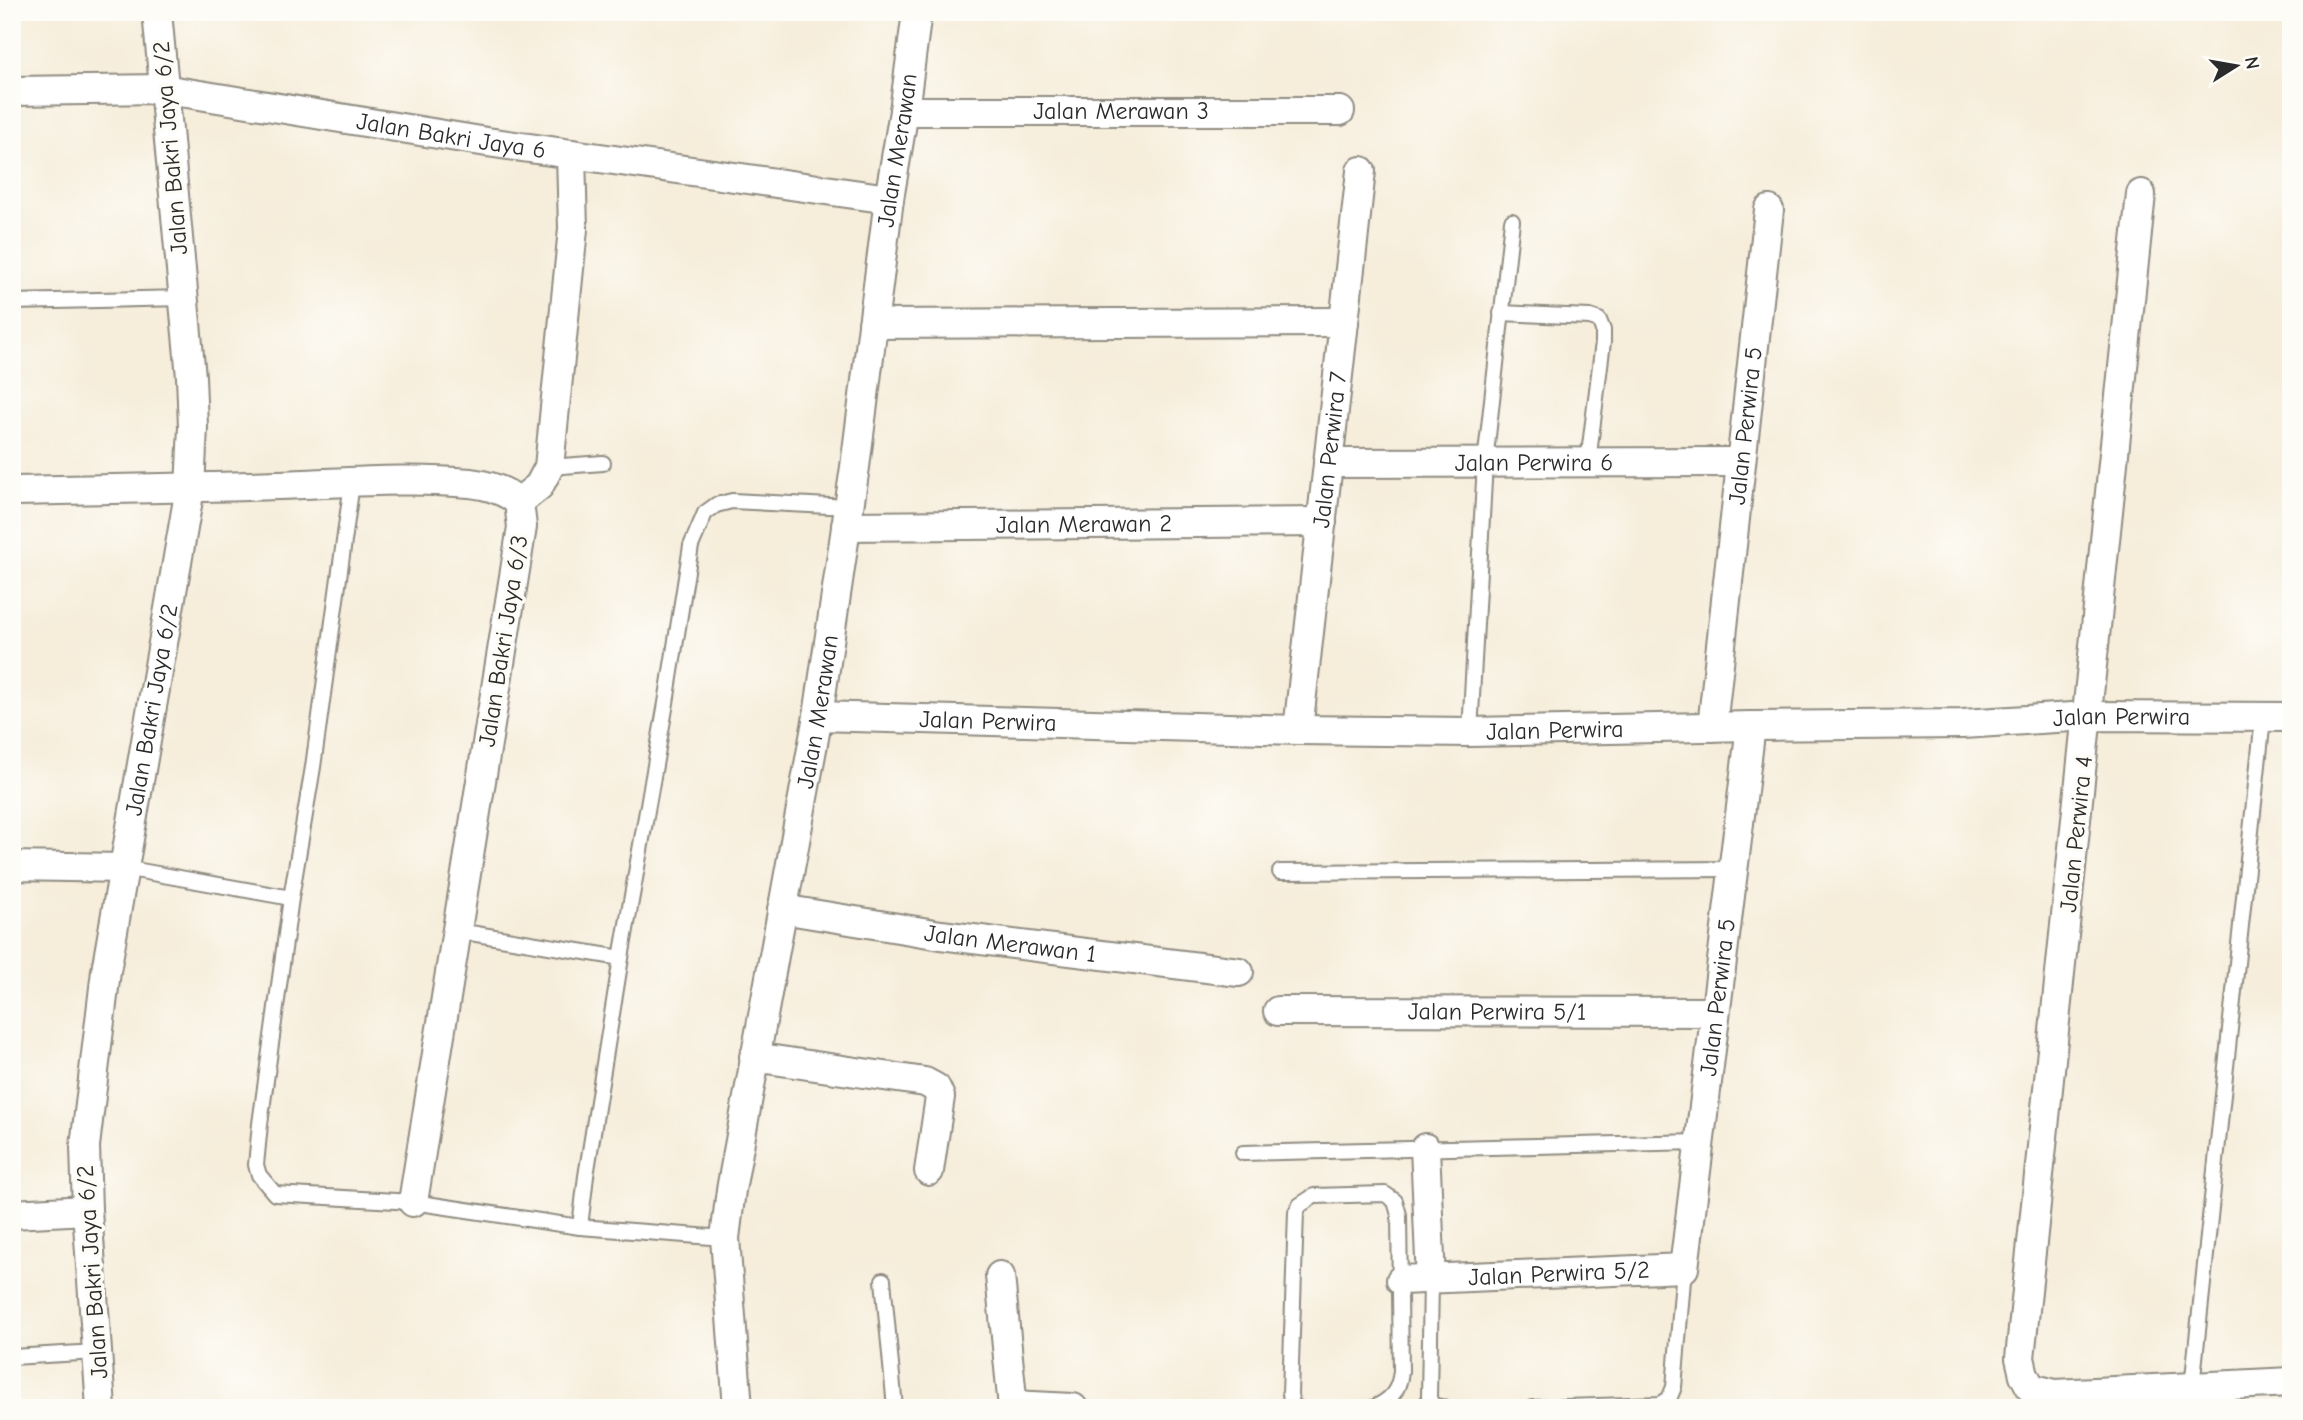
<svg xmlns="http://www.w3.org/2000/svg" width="2303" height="1420" viewBox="0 0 2303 1420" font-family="'Comic Neue',sans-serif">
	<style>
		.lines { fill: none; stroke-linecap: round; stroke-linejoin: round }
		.lane-casing { stroke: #908c82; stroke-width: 18 }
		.street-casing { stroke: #908c82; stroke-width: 32 }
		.lane { stroke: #fff; stroke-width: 14 }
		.street { stroke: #fff; stroke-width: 28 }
		.labels { text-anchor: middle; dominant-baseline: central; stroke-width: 7; stroke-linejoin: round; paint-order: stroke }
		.street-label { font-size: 24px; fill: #2b2b2b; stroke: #fdfcf7 }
	</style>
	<rect width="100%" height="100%" fill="#fdfcf7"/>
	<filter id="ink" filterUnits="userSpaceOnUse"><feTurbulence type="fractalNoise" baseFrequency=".0143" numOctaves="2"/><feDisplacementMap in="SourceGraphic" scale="14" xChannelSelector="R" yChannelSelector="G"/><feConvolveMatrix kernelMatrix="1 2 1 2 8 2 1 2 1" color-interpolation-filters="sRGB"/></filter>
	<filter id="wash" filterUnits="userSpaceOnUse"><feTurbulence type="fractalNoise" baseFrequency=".00686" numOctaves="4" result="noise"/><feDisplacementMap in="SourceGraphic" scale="28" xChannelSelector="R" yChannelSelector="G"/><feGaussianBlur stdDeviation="1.57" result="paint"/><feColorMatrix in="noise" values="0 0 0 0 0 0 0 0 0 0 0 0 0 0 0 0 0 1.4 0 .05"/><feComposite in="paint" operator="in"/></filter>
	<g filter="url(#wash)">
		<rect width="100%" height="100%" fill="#f6edda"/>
	</g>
	<g filter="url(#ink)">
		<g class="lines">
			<!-- lane casing -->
			<g class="lane-casing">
				<g id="lane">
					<polyline points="12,302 184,298"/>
					<polyline points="1501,313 1590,317 1599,320 1603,330 1603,342 1588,462"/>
					<polyline points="549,467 603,463"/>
					<polyline points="352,483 313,767 291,898 260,1124 256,1165 259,1175 275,1194 413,1202 580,1227 725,1238"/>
					<polyline points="1470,732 1485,463 1512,221"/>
					<polyline points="124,868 291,898"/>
					<polyline points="1280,872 1732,869"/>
					<polyline points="458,931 621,958"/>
					<polyline points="1243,1153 1699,1142"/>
					<polyline points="580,1227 586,1176 621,958 666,703 691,546 705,513 716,505 732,501 849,507"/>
					<polyline points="883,1280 895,1408"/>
					<polyline points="1431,1280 1429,1398 1432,1405 1445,1408"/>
					<polyline points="12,1357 97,1352"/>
					<polyline points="2192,1387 2263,718"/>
					<path d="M1298,1408L1292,1405L1290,1394L1296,1212L1300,1205L1314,1196L1385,1194L1395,1201L1399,1215L1401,1371C1399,1391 1391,1400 1373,1408"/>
					<polyline points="1533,1408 1661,1404 1669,1399 1674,1387 1684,1268"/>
				</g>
			</g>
			<!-- street casing -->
			<g class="street-casing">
				<g id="street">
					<path id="s1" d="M12,91L163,89L487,142L889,199"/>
					<path id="s2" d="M904,111H1340"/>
					<polyline points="2141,194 2020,1358 2024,1375 2031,1388 2055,1394 2291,1382"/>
					<polyline points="873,324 1344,322"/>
					<path id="s3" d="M1328,463L1741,462"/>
					<path d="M12,491C101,489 190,488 278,485C342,483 407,477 470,483C488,485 505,490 519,502L522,527L413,1202"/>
					<polyline points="519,502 539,486 549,467 573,229 571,154"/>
					<path id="s4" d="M846,526L1322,522"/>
					<path id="s5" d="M818,716L1298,730L1470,732L1751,726L1962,724L2088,716L2291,717"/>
					<path id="s6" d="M1712,727L1769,210"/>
					<path id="s7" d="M1298,730L1361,171"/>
					<polyline points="12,866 124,868"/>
					<path id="s8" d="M782,909L941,935L1239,972"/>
					<path id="s9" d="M1278,1011L1715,1012"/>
					<polyline points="754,1057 925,1082 936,1088 940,1097 929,1171"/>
					<polyline points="1425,1148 1431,1280"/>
					<polyline points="12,1214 87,1210"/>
					<polyline points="1000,1276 1013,1408"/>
					<path id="s10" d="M1401,1280L1684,1268L1751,726"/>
					<polyline points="1012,1405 1073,1408"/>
					<path id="s11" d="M101,1408L87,1210L85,1146L106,971L190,488L193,427L191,377L157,12"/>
					<path id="s12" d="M738,1408L725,1238L731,1190L818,716L855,467L889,199L904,111L917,12"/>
				</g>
			</g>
			<!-- lane -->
			<use href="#lane" class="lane"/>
			<!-- street -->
			<use href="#street" class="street"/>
		</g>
	</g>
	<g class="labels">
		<!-- street labels -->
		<g class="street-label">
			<text stroke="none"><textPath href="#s2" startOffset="217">Jalan Merawan 3</textPath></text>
			<text stroke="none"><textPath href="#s1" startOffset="443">Jalan Bakri Jaya 6</textPath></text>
			<text transform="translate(170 148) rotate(-95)">Jalan Bakri Jaya 6/2</text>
			<text stroke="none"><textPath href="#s12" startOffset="1272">Jalan Merawan</textPath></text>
			<text stroke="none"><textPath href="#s6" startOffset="303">Jalan Perwira 5</textPath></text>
			<text stroke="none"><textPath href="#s7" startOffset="282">Jalan Perwira 7</textPath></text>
			<text stroke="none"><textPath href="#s3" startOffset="206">Jalan Perwira 6</textPath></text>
			<text stroke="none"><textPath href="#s4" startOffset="238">Jalan Merawan 2</textPath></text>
			<text transform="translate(503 641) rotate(-81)">Jalan Bakri Jaya 6/3</text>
			<text stroke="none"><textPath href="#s11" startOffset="704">Jalan Bakri Jaya 6/2</textPath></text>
			<text stroke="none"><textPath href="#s12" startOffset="705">Jalan Merawan</textPath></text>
			<text stroke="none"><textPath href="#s5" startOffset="1304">Jalan Perwira</textPath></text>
			<text stroke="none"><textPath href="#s5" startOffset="170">Jalan Perwira</textPath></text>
			<text stroke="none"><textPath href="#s5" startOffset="737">Jalan Perwira</textPath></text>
			<text transform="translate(2076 834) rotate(-84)">Jalan Perwira 4</text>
			<text stroke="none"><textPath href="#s8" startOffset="231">Jalan Merawan 1</textPath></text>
			<text stroke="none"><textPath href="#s10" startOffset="556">Jalan Perwira 5</textPath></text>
			<text stroke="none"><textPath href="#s9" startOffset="219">Jalan Perwira 5/1</textPath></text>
			<text transform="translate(92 1272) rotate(-94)">Jalan Bakri Jaya 6/2</text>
			<text stroke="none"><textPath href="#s10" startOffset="158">Jalan Perwira 5/2</textPath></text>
		</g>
	</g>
	<!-- margin -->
	<rect width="2303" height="1420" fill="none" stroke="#fdfcf7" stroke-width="42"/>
	<!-- north arrow -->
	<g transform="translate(2236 66) rotate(79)" stroke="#fdfcf7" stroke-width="5" paint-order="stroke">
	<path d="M0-5L12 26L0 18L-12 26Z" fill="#2b2b2b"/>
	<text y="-10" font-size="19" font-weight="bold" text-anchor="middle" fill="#2b2b2b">N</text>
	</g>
</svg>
